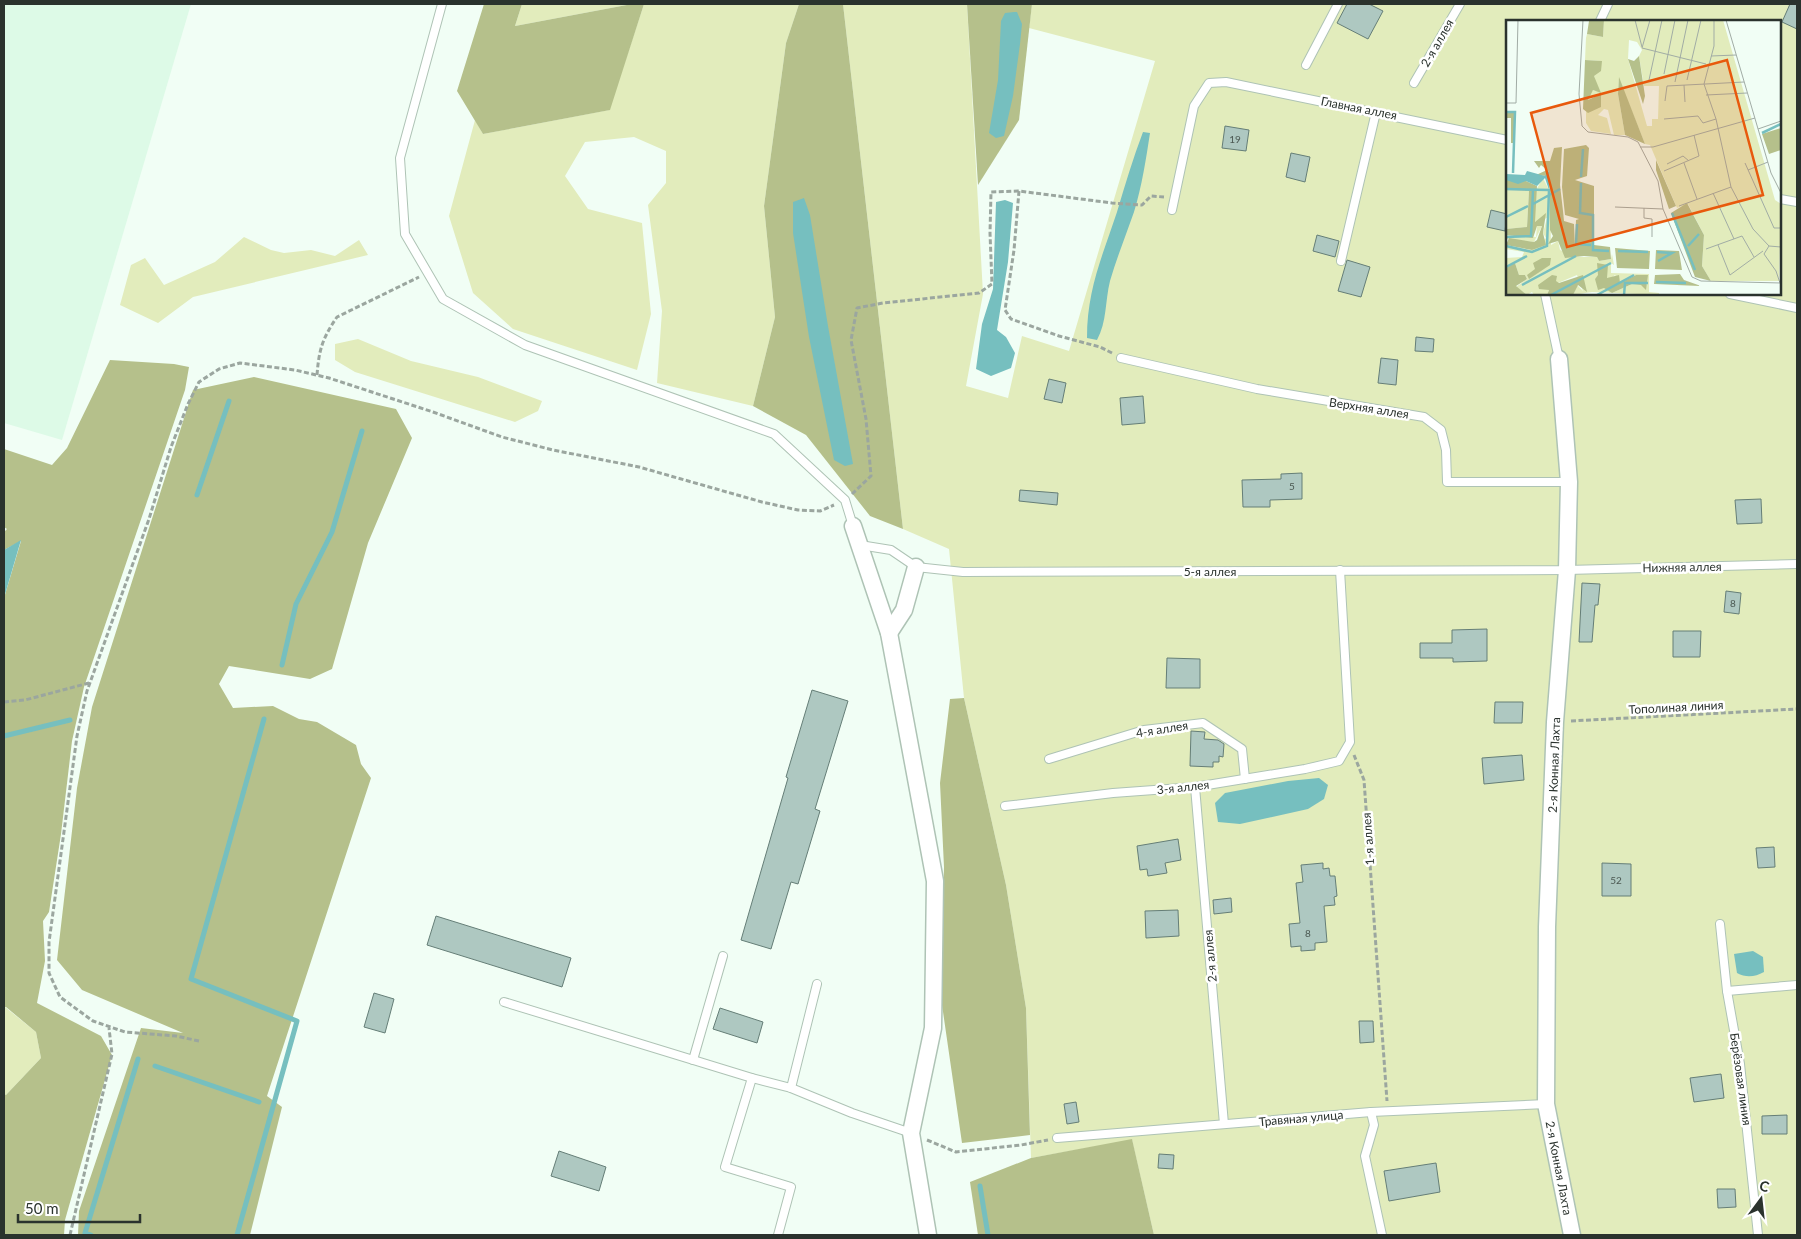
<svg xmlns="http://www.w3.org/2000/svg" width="1801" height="1239" viewBox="0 0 1801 1239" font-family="Lato,sans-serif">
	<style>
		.built { fill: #ddfae7 }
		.green { fill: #e2ecbc; fill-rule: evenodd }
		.forest { fill: #b5c08b }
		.water { fill: #76bfbf }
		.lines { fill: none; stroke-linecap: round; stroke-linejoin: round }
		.stream { stroke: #76bfbf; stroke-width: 5 }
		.building { fill: #aec8c1; stroke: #657e77 }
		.service-casing { stroke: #aec3b5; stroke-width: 10 }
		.minor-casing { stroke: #aec3b5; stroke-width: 19 }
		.path { stroke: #9ba69f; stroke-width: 3; stroke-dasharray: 5 2.5; stroke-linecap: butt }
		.service { stroke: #fff; stroke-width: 8 }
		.minor { stroke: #fff; stroke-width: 16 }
		.labels { text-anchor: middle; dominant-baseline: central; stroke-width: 5; stroke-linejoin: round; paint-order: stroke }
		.number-label { font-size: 10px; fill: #4b5852 }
		.street-label { font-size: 12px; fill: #2a322d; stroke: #fff }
		.inset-river { fill: none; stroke: #76bfbf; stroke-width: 2.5 }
		.inset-road { fill: none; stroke: #a1aca5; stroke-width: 1 }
		.view { fill: #e8590c; fill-opacity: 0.15; stroke: #e8590c; stroke-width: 2.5 }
		.inset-edge { fill: none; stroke: #2a322d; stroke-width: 2.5 }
	</style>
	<rect width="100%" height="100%" fill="#f1fef5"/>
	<!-- built -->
	<polygon class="built" points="4,4 191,4 62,440 4,423"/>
	<!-- green -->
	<g class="green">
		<polygon points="522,4 632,4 515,26"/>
		<polygon points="644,4 799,4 786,43 764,206 775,317 753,406 657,383 662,311 648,205 666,183 666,151 634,137 585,142 565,176 588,209 642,223 651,314 637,370 513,329 473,293 449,216 475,120 483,134 609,110"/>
		<path d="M843,4H967L983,294L966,386L1008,398L1022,336L1069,351L1155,61L1029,28L1032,4H1797V1235H1154L1132,1140L1031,1158L1026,1008L1006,885L964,698L949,549L903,529ZM1507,21H1780V294H1507Z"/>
		<polygon points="244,237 271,250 284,253 311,250 335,256 359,240 368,255 193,297 158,323 120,305 131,265 145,258 164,285 215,262"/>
		<polygon points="358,339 411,361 478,377 542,401 538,411 515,422 355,372 335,360 335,344"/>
		<polygon points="4,1007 5,1007 36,1032 41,1058 6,1095 4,1094"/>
	</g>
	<!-- forest -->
	<g class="forest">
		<polygon points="484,4 522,4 515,26 632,4 644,4 610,110 483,134 457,91"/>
		<polygon points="799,4 843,4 903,529 870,516 806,435 753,406 775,317 764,206 786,43"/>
		<polygon points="967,4 1032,4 1019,120 978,185"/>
		<polygon points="110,360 174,364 189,367 185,390 84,687 72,741 61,834 49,912 43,921 45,961 37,1003 101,1036 112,1055 65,1220 64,1235 4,1235 4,1094 6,1095 41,1058 36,1032 6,1007 4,1007 4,598 21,541 4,550 4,532 7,529 4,527 4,449 52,465 67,448"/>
		<polygon points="254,377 396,409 412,438 368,543 332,669 310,679 229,666 219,684 233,708 273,706 299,719 317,722 356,745 361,764 371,778 267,1096 282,1107 250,1235 78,1235 79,1211 141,1028 183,1033 82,990 57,960 77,788 92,707 193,390"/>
		<polygon points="964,698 1006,885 1026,1008 1030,1135 962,1143 941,998 944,867 940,783 950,699"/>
		<polygon points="1132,1139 1154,1235 978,1235 970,1182 1031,1158"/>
	</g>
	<!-- water -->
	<g class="water">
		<polygon points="1014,12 1017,12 1022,24 1020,44 1013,96 1004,136 996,138 989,133 998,80 1001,21 1005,13"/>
		<path d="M1143,132L1150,133C1146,159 1142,186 1134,212C1126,235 1117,257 1110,281C1105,301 1107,322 1097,340L1087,338C1087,290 1102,257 1117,212C1125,185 1133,158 1143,132Z"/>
		<polygon points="804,198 810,215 828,326 853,464 845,466 834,460 809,337 793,233 793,202"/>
		<polygon points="1005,200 1013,203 1008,262 997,330 1006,337 1015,353 1011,368 991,376 976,369 982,324 993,289 996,202"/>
		<polygon points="21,540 4,598 4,550"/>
		<polygon points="1319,778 1328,785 1324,799 1308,809 1240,824 1218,822 1215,803 1225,793 1288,781"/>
		<path d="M1753,951L1763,957L1764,972C1755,977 1746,978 1737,973L1734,954Z"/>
	</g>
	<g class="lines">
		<!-- stream -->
		<g class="stream">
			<polyline points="197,495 229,401"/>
			<polyline points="282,665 296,604 332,532 362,431"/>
			<polyline points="4,736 70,720"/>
			<polyline points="155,1066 259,1102"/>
			<polyline points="980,1186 988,1235"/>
			<polyline points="91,1235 85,1233 138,1059"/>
			<polyline points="237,1235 297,1021 191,979 264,719"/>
		</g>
	</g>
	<!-- building -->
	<g class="building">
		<polygon points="1347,4 1369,4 1383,11 1368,39 1337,23"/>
		<polygon points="1790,4 1797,4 1797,29 1782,22"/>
		<polygon points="1225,126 1249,130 1246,151 1222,148"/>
		<polygon points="1291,153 1310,157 1305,182 1286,177"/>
		<polygon points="1491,210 1507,214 1505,231 1487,227"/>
		<polygon points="1317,235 1339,241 1335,257 1313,251"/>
		<polygon points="1347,260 1370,267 1361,297 1338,291"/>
		<polygon points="1416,337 1434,339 1433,352 1415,351"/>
		<polygon points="1381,358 1398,360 1396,385 1378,383"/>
		<polygon points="1049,379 1066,383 1062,403 1044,399"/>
		<polygon points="1143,396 1145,423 1122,425 1120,398"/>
		<polygon points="1302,473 1302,499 1270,500 1270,507 1243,507 1242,480 1281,479 1281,474"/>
		<polygon points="1020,490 1058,493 1057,505 1019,501"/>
		<polygon points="1761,499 1762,523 1737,524 1735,500"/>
		<polygon points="1582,583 1600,584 1598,605 1595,605 1592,642 1579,642"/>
		<polygon points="1726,591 1741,593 1739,614 1724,612"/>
		<polygon points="1487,629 1487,661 1453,662 1453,658 1420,658 1420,643 1452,643 1452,630"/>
		<polygon points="1673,631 1701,631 1700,657 1673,657"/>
		<polygon points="1167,658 1200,659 1200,688 1166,688"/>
		<polygon points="812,690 848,701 815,809 820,811 798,884 791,882 771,949 741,940 788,778 786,777"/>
		<polygon points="1495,702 1523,702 1522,723 1494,723"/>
		<polygon points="1191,731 1205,732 1204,739 1218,740 1224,744 1223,757 1219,756 1219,762 1213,762 1213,767 1190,766"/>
		<polygon points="1522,755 1524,780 1484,784 1482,758"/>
		<polygon points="1178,839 1181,860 1165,863 1167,873 1148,876 1147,869 1140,870 1137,846"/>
		<polygon points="1774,847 1775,867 1758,868 1756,848"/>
		<polygon points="1323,863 1323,869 1329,868 1330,876 1335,876 1337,896 1334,897 1335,905 1324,906 1327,942 1315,943 1315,950 1301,951 1301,946 1291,947 1289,924 1300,923 1296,883 1303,882 1301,865"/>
		<polygon points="1602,863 1631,864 1631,896 1602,896"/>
		<polygon points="1231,898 1232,912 1214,914 1213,900"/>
		<polygon points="1178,910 1179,936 1146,938 1145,911"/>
		<polygon points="436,916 571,958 562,987 427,945"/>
		<polygon points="374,993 394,999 385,1033 364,1027"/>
		<polygon points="720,1008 763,1022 757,1043 713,1029"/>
		<polygon points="1359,1021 1373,1021 1374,1042 1360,1043"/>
		<polygon points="1721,1074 1724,1098 1694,1102 1690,1078"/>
		<polygon points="1076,1102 1079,1122 1067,1124 1064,1104"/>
		<polygon points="1787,1115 1787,1134 1762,1134 1762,1116"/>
		<polygon points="559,1151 606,1167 599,1191 551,1176"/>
		<polygon points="1159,1154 1174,1155 1173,1169 1158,1168"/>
		<polygon points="1436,1163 1440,1192 1389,1201 1384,1171"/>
		<polygon points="1717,1189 1735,1189 1736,1207 1718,1208"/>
	</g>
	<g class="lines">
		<!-- service casing -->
		<g class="service-casing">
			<g id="service">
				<polyline points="442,4 400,158 405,234 443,299 525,345 774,434 845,500 853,526"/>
				<polyline points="1600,21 1608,4"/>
				<polyline points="1306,65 1338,4"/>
				<polyline points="1414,83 1460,4"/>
				<polyline points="1780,199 1797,202"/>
				<polyline points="1172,210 1194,106 1209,83 1226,82 1507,140"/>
				<polyline points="1341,261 1376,112"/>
				<polyline points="1545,294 1559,359"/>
				<polyline points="1730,294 1797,308"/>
				<polyline points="1121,358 1257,389 1424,417 1441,430 1446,450 1447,482 1569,482"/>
				<polyline points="860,545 891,550 916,567 963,572 1567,570 1797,564"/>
				<polyline points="1049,759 1144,730 1203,723 1242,749 1245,779"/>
				<polyline points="1195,787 1224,1124"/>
				<polyline points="1005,806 1113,793 1195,787 1305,769 1339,761 1350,742 1340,570"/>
				<polyline points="1720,924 1727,991 1740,1064 1758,1235"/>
				<polyline points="1727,991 1797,985"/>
				<polyline points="504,1002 752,1078 791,1088 852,1113 911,1133"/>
				<polyline points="693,1060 723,956"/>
				<polyline points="752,1078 725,1167 791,1187 778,1235"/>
				<polyline points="791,1088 817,984"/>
				<polyline points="1371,1112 1374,1125 1365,1156 1382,1235"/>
				<polyline points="1057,1138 1371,1112 1546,1104"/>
			</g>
		</g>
		<!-- minor casing -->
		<g class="minor-casing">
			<g id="minor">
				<polyline points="1559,359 1569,482 1567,570 1555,722 1547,927 1546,1104 1572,1235"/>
				<polyline points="853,526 889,633 935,881 933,1028 911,1133 928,1235"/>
				<polyline points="889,633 904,610 916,567"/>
			</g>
		</g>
		<!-- path -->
		<g class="path">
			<polyline points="1019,191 1014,250 1005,310 1011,319 1059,336 1100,347 1112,353"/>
			<path d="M317,375C319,350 322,339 337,317L419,277"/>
			<polyline points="852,494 871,476 866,419 851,340 857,308 883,303 979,293 992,284 990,233 991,192 1019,191 1112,203 1142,205 1151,196 1164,197"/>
			<polyline points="4,702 25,700 89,683"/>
			<polyline points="1571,721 1797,709"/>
			<polyline points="1354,755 1364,780 1387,1101"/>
			<polyline points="199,1041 176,1036 125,1032 93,1021 60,997 49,973 49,942 77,736 87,691 149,519 171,447 188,404 199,382 219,369 240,363 295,370 329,378 433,412 502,437 553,450 639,467 762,502 798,510 820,511 834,505"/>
			<polyline points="927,1140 956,1152 1021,1145 1048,1140"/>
			<polyline points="70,1235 112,1054 109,1028"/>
		</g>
		<!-- service -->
		<use href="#service" class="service"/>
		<!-- minor -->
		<use href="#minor" class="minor"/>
	</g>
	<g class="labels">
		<!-- number labels -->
		<g class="number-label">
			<text x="1235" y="139">19</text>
			<text x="1292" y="486">5</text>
			<text x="1733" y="603">8</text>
			<text x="1616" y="880">52</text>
			<text x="1308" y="933">8</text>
		</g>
		<!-- street labels -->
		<g class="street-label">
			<text transform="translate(1437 43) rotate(-60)">2-я аллея</text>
			<text transform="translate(1359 108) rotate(11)">Главная аллея</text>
			<text transform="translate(1369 408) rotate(9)">Верхняя аллея</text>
			<text transform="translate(1682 567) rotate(-1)">Нижняя аллея</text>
			<text x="1210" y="571">5-я аллея</text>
			<text transform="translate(1676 707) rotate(-3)">Тополиная линия</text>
			<text transform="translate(1162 729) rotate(-9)">4-я аллея</text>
			<text transform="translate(1554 765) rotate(-88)">2-я Конная Лахта</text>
			<text transform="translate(1183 787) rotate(-6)">3-я аллея</text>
			<text transform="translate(1368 839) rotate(-94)">1-я аллея</text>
			<text transform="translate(1210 956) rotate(-95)">2-я аллея</text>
			<text transform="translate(1741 1079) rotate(82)">Берёзовая линия</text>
			<text transform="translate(1301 1118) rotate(-5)">Травяная улица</text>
			<text transform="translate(1559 1168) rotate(79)">2-я Конная Лахта</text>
		</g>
	</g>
	<!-- overview -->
	<g transform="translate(1506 20)">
		<rect width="275" height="275" fill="#f1fef5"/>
		<path d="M98,0H217L269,180L275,184L273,261H205L196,246L198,215L182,184L171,188L144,125L139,124L113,59L112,74L119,115H108L102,90L98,89L92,95L101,98L105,114L85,111L80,103V92L95,74L82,80V76L87,70L91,71L88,56L95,41L79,40L80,18L81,14L97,17ZM123,20L131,22L136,30L133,36L138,66H153L152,99H146V106H141L122,39ZM37,158L44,172L45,225L52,221L54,230L71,237H91L93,241L105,239L106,234L108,245L105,243V253L143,254V272L153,273V275L86,272L67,275L71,265L77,271L71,255L40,268L43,270L41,275H28L26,272L21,275L10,267L21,259L19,255H13L9,243L0,248V238L16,237L18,232L0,229V225L26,230L40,218L37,213L41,198L29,202V172ZM109,255L114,263L130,255H141V265L126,264L106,273L89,259L92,256L105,259ZM0,170L23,171L21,207L0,209ZM31,206H36L28,222L0,219V215L30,217Z" fill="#e2ecbc" fill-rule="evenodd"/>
		<path d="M98,0L97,17L81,14L83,1ZM133,36L139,76L137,84L122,39L128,41ZM79,40L96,41L95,51L88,56L95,73L87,70L82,80L95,74V87L82,93L77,89ZM113,57L139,124L119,115L112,74ZM0,91H9L8,123H5V98H0ZM275,108V130L263,134L256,114ZM80,125L83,128L81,156L69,160L88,166V225L104,227L105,239L93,241L91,237L78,236L59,238L52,221L42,224L47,216L44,210L43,151L40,156L30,155L41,150L35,145L33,148L28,141H44L48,128L56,127L54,165L57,191L58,201L68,204L69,227L70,200L73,199L59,195L56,167L58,129ZM150,140L170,186L163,189L150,150ZM0,160L20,161L31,166L29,202L40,193L37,213L40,225L26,230L0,225L3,218L28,222L31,220L36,206H31L27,218L0,215V209L21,207L23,171L0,170ZM181,183L198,215L196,246L205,261L189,257L165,193ZM109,228L144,231L143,249L111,248ZM150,230L173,231L176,250L149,249ZM36,238H45L44,245L23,259L21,255L29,249L27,243ZM9,243L13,255H19L21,259L10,266L21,275H0V248ZM91,243L102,245L101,258L113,255L114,263L130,255H142L140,270L135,265L126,264L106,273L98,268L92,270L89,259L92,255ZM174,254L178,260L195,266L148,264L149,255ZM46,255L51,256L50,261L53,263L77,255L81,272L72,265L67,275H41L43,270L33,269L32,265Z" fill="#b5c08b"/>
		<path d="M21,151L39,156L43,151V170L39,158L31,166L20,161L12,164L0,160V154L19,155Z" fill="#76bfbf"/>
		<path class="inset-river" d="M0,92H9L7,153M256,113L275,104M75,157L77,129M75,163L74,193L87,195V230L103,231M0,169L43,170L41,226L26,232L0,226M27,184L54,169M166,193L189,250M0,197L22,186M71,204L70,224L85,225M0,217L25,216L27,170M182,226L193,214M112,231L142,232M151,232L166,233L152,241M0,247L21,236M150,262L180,263M16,265L70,236M45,275L105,243M91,275L128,255M118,275L119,263H142"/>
		<path class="inset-road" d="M77,0L73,74L76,106L82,112L122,117L132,122L152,161L157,189L186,257L195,261L275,263M129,0L136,27M208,0V26L198,64L210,99L225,167L247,209L263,226L275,227M220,0L265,153L275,173M136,28L200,44M136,28L144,0M205,36L230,35M158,54L169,0M143,60L156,0M181,60L195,0M169,62L182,0M178,65L179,82M200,75L241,73M159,81L161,66L238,62M0,83H10L12,0M158,99L192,96L197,103L210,99M252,109L275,101M134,127H147L249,98M178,143L191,179M239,143L268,208H275M161,144L177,136L183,141M242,150L262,142M158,151L193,136L188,115M207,173L228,219M173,186L225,167M109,187L157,189M138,188V198L146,199V217M212,225L224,255L257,231M263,226L258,234L270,251L274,263M200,229L236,216L248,237M173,275H226"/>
		<path class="view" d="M221,40L257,175L61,227L25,93Z"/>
		<rect width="275" height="275" class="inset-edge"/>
	</g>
	<!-- border -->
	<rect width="1801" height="1239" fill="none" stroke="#2a322d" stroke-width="10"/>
	<!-- north arrow -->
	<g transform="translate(1761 1199) rotate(15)" stroke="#ffffff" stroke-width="4" paint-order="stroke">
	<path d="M0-4L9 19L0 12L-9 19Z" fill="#2a322d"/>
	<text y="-8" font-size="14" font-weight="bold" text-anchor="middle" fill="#2a322d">С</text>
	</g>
	<!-- scale -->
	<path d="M18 1214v8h122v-8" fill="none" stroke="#2a322d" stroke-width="2.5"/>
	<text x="25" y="1214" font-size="15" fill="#2a322d" stroke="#ffffff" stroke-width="4" paint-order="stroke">50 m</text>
</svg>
